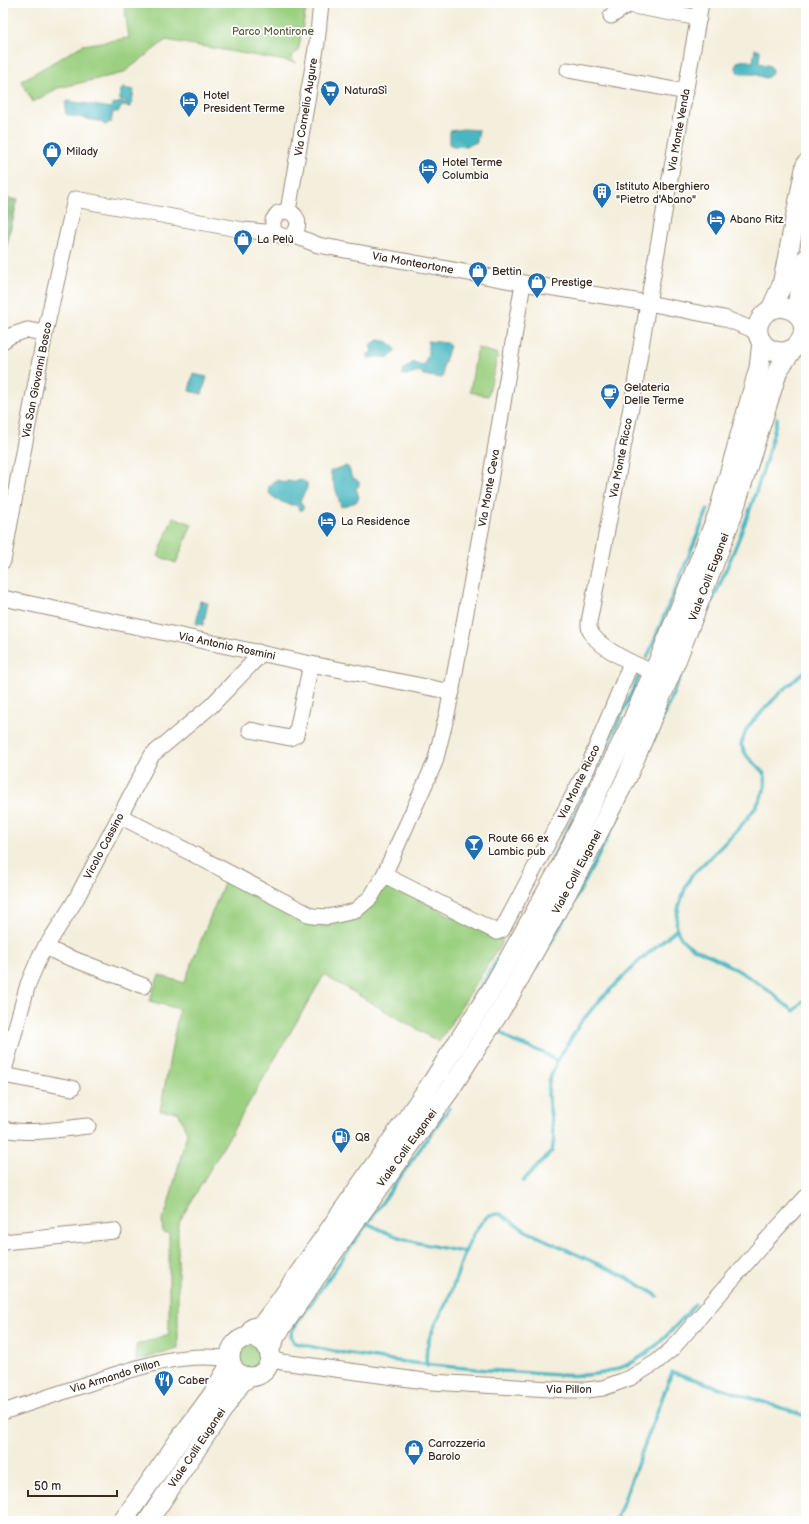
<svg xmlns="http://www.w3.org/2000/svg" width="809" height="1524" viewBox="0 0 809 1524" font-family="'Balsamiq Sans',sans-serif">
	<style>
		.green { fill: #9bd081; stroke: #6b7d50 }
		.forest { fill: #7cb26f; stroke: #5c6e46 }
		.water { fill: #48b7c1; stroke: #427070 }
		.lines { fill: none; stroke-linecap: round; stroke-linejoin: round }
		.stream { stroke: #48b7c1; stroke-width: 3.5 }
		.minor-casing { stroke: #988c7d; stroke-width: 17 }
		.major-casing { stroke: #988c7d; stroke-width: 21 }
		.minor { stroke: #fff; stroke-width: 15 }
		.major { stroke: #fff; stroke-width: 19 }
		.labels { text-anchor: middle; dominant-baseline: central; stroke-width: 3.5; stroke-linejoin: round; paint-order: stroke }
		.park-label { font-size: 11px; fill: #585c3c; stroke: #fff }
		.poi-label { font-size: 11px; fill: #3b2a1e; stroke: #fff; text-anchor: start }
		.street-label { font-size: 11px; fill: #3b2a1e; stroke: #fff }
	</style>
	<rect width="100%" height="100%" fill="#fff"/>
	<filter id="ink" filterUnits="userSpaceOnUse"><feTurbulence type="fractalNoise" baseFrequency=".025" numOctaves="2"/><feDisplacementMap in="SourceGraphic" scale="8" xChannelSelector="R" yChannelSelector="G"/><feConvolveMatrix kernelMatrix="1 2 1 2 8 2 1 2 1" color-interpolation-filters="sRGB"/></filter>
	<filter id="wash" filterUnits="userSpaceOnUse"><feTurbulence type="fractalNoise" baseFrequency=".012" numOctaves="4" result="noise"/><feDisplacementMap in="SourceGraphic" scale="16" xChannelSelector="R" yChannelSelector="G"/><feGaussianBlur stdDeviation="0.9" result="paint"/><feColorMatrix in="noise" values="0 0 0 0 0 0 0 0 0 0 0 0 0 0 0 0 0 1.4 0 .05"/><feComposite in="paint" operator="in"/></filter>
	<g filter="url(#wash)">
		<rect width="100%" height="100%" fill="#f4eedc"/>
		<!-- green -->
		<g class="green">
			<polygon points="124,3 307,3 298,52 294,53 291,57 292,60 297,63 166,40 123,73 58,88 33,102 21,81 83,45 129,38"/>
			<polygon points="477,348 498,354 488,396 470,392"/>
			<polygon points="173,517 192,524 176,563 158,556"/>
			<polygon points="225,880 308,923 330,925 357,917 387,884 503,941 439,1042 324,975 178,1224 178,1349 136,1361 136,1345 169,1334 169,1233 163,1233 162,1220 167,1209 187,1133 178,1112 160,1111 179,1009 149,1001 159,975 184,983"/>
			<circle cx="250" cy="1357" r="13"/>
		</g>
		<!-- forest -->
		<polygon class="forest" points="3,197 18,200 3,261"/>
		<!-- water -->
		<g class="water">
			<path d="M755,49L760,50L759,63L770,66L772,68C772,74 771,76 765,78L754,74H741L738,73L736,68L737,62L744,60L753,62Z"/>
			<polygon points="123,88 134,90 131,107 122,106 118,112 113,112 111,123 108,122 107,125 103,124 103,122 67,115 65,113 66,102 69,101 111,108 113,104 122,102 127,103 127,101 120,100 119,97 121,90"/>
			<path d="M463,129L479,130L477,142C468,146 460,148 450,145V131Z"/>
			<path d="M379,340C387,341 392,343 395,349C392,361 384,356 375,357C373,357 371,358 369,359L367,355L372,352L370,345L373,343Z"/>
			<path d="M428,341L447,343L450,346L443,367V377L441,378L423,375L420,371C415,374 407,376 402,374L404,369L414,362L417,363L421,366L424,365L428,354Z"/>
			<polygon points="193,374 207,377 202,394 189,391"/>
			<polygon points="346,466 349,468 352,479 354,478 359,482 359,486 356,488 359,498 356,502 341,507 330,471"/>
			<path d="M277,480L287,483V481H293L294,482L301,480L307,483V488L300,501L304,508L301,511L296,505C288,506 275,500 269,493C267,487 270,482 277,480Z"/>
			<polygon points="200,601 208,603 203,625 196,624"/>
		</g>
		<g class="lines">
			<!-- stream -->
			<g class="stream">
				<path d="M697,634C704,616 714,599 721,581C744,529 765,473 777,418"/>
				<polyline points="647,658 708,509"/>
				<path d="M806,670L779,694L752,722L746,730L741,745C743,748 745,753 747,756C752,763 763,768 765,777C771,806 710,856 691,876C684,889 674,915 677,929C681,947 702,951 715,958C735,968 755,980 773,994C780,1000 786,1006 794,1011L806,998"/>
				<polyline points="544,877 610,740 641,672"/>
				<path d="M536,968C593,873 642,773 683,669"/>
				<polyline points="473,1000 503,950"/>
				<polyline points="498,1030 512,1041 544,1053 557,1061"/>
				<path d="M449,1108L299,1320C293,1329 287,1334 295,1343C368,1360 442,1367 517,1372C547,1374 581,1379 611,1371C647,1361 672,1331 695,1304"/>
				<polyline points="523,1181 552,1151 554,1139 548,1095 549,1081 557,1061 581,1022 600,1000 637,963 677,929"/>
				<path d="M367,1223C397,1240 430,1246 464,1252"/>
				<path d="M427,1366C422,1339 440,1319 449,1297C461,1269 465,1236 489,1215L500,1214L526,1231L624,1276L658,1296"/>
				<polyline points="616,1521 672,1372 806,1416"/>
			</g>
		</g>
	</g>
	<g filter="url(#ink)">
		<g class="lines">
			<!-- minor casing -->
			<g class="minor-casing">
				<g id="minor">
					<polyline points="611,16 628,5 699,18"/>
					<polyline points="568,70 686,92"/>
					<polyline points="288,211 317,43 321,3"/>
					<polyline points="293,235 318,245 523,283 648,303 724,318 751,329 760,337"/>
					<polyline points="3,341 10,336 27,330 45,333"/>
					<path d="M3,561L45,333L75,199L243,230L276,233L284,237H289L296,231C300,222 297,214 287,211L278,213L273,220V229L276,233"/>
					<polyline points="3,598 311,664 452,692"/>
					<path d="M653,672C636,665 598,648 590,631C589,629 589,624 589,622L633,397L648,303L701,3"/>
					<polyline points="250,730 290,738 296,735 311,664"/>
					<polyline points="120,816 312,916 328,917 355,911 371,897 384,875 435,762 448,710 489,487 523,283"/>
					<polyline points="384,875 497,932 502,930 588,767 631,663"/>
					<polyline points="45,947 60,954 144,986"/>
					<polyline points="3,1074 28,984 40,956 75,901 152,755 211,706 257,658 258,652"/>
					<polyline points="3,1075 72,1088"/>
					<path d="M3,1129C30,1135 60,1129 88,1126"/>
					<polyline points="3,1242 114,1231"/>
					<polyline points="271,1359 282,1362 432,1382 568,1390 587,1390 603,1388 630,1378 655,1363 672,1349 762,1245 806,1197"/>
					<path d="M3,1412C36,1401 69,1390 102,1379C145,1365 184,1352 230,1359"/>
				</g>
			</g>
			<!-- major casing -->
			<g class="major-casing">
				<g id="major">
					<polyline points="771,309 782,285 806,164"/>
					<path d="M801,318C779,292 746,319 762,343C767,348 774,352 781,352C795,352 806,339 803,325C802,319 798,313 798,307C797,292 803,274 806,259"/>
					<polyline points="250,1336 253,1328 262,1325 275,1308 433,1081 493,987 560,868 629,728 661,655 718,514 759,368 762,342"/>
					<circle cx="250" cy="1357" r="20"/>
					<polyline points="270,1349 276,1335 348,1231 449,1091 509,997 576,876 627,777 676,661 731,519 778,370 793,349"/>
					<polyline points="123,1521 180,1439 213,1394 231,1363"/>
					<polyline points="148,1521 240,1384 248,1377"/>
				</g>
			</g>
			<!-- minor -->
			<use href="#minor" class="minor"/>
			<!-- major -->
			<use href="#major" class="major"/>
		</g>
	</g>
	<!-- icons -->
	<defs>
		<g id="supermarket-pin" transform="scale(1)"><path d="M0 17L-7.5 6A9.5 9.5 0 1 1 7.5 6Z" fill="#1f6fb2" stroke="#fff"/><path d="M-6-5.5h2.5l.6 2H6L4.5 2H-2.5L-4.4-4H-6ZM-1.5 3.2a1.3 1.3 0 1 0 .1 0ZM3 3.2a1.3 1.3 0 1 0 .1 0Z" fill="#fff"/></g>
		<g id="hotel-pin" transform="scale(1)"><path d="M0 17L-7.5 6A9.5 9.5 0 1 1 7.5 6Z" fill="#1f6fb2" stroke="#fff"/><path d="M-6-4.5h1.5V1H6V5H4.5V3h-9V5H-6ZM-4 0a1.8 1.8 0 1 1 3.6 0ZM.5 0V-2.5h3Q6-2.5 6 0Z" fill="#fff"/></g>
		<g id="shop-pin" transform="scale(1)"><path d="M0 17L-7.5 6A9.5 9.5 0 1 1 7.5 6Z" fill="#1f6fb2" stroke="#fff"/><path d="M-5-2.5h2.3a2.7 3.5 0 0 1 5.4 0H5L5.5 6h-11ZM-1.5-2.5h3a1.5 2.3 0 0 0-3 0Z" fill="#fff"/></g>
		<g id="building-pin" transform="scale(1)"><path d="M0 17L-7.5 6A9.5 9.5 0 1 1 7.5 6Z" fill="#1f6fb2" stroke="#fff"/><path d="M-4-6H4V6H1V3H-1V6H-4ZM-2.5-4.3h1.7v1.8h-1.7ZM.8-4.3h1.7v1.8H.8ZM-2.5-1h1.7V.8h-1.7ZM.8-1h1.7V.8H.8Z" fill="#fff"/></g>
		<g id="cafe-pin" transform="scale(1)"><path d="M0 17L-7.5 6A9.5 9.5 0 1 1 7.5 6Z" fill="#1f6fb2" stroke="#fff"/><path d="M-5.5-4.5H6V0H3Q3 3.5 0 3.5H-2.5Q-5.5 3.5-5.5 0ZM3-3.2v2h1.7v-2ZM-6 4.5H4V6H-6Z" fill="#fff"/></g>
		<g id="bar-pin" transform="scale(1)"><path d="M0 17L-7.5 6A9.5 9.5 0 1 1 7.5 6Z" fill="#1f6fb2" stroke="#fff"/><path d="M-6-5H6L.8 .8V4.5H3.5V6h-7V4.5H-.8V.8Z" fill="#fff"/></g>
		<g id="fuel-pin" transform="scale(1)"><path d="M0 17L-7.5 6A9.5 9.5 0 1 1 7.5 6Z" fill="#1f6fb2" stroke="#fff"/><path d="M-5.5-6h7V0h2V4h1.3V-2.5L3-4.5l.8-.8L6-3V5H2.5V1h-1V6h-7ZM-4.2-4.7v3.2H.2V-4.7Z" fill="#fff"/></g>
		<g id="restaurant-pin" transform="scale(1)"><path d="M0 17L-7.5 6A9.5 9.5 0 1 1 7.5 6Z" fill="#1f6fb2" stroke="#fff"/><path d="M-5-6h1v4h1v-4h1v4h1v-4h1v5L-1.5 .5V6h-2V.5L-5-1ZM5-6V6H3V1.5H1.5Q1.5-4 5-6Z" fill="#fff"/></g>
	</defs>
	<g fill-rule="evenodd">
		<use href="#supermarket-pin" x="330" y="90"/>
		<use href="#hotel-pin" x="189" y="101"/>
		<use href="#shop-pin" x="52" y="151"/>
		<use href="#hotel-pin" x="428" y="168"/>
		<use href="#building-pin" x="602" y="192"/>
		<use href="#hotel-pin" x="716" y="219"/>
		<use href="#shop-pin" x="243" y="239"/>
		<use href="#shop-pin" x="478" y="271"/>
		<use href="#shop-pin" x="537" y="282"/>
		<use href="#cafe-pin" x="610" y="393"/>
		<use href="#hotel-pin" x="327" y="521"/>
		<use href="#bar-pin" x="474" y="844"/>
		<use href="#fuel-pin" x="341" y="1137"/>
		<use href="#restaurant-pin" x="164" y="1380"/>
		<use href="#shop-pin" x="414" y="1449"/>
	</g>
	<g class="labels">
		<!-- park labels -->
		<g class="park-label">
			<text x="273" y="31">Parco Montirone</text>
		</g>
		<!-- poi labels -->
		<g class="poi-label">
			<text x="344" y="90">NaturaSì</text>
			<text x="203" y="95">Hotel<tspan x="203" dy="13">President Terme</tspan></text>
			<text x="66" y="151">Milady</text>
			<text x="442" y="162">Hotel Terme<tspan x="442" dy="13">Columbia</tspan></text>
			<text x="616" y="186">Istituto Alberghiero<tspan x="616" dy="13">"Pietro d'Abano"</tspan></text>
			<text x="730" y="219">Abano Ritz</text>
			<text x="257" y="239">La Pelù</text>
			<text x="492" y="271">Bettin</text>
			<text x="551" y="282">Prestige</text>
			<text x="624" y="387">Gelateria<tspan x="624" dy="13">Delle Terme</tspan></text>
			<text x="341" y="521">La Residence</text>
			<text x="488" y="838">Route 66 ex<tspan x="488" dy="13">Lambic pub</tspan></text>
			<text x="355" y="1137">Q8</text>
			<text x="178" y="1380">Caber</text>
			<text x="428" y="1443">Carrozzeria<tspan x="428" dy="13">Barolo</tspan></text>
		</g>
		<!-- street labels -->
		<g class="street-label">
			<text transform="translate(306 107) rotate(-81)">Via Cornelio Augure</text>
			<text transform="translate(679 130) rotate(-80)">Via Monte Venda</text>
			<text transform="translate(413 263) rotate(10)">Via Monteortone</text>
			<text transform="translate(37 380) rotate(-79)">Via San Giovanni Bosco</text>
			<text transform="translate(621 458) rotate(-79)">Via Monte Ricco</text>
			<text transform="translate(489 488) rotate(-80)">Via Monte Ceva</text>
			<text transform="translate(709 577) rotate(-69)">Viale Colli Euganei</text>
			<text transform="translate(227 646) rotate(12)">Via Antonio Rosmini</text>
			<text transform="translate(579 782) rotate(-64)">Via Monte Ricco</text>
			<text transform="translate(104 846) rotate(-62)">Vicolo Cassino</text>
			<text transform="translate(577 872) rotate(-62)">Viale Colli Euganei</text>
			<text transform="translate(407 1148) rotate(-54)">Viale Colli Euganei</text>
			<text transform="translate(115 1376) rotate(-17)">Via Armando Pillon</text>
			<text x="569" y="1389">Via Pillon</text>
			<text transform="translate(197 1448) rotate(-56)">Viale Colli Euganei</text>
		</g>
	</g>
	<!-- margin -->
	<rect width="809" height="1524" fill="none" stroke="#fff" stroke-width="16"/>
	<!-- scale -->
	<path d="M28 1490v6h89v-6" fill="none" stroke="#3b2a1e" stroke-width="2"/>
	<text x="34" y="1490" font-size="12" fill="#3b2a1e" stroke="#ffffff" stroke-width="3" paint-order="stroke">50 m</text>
</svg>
